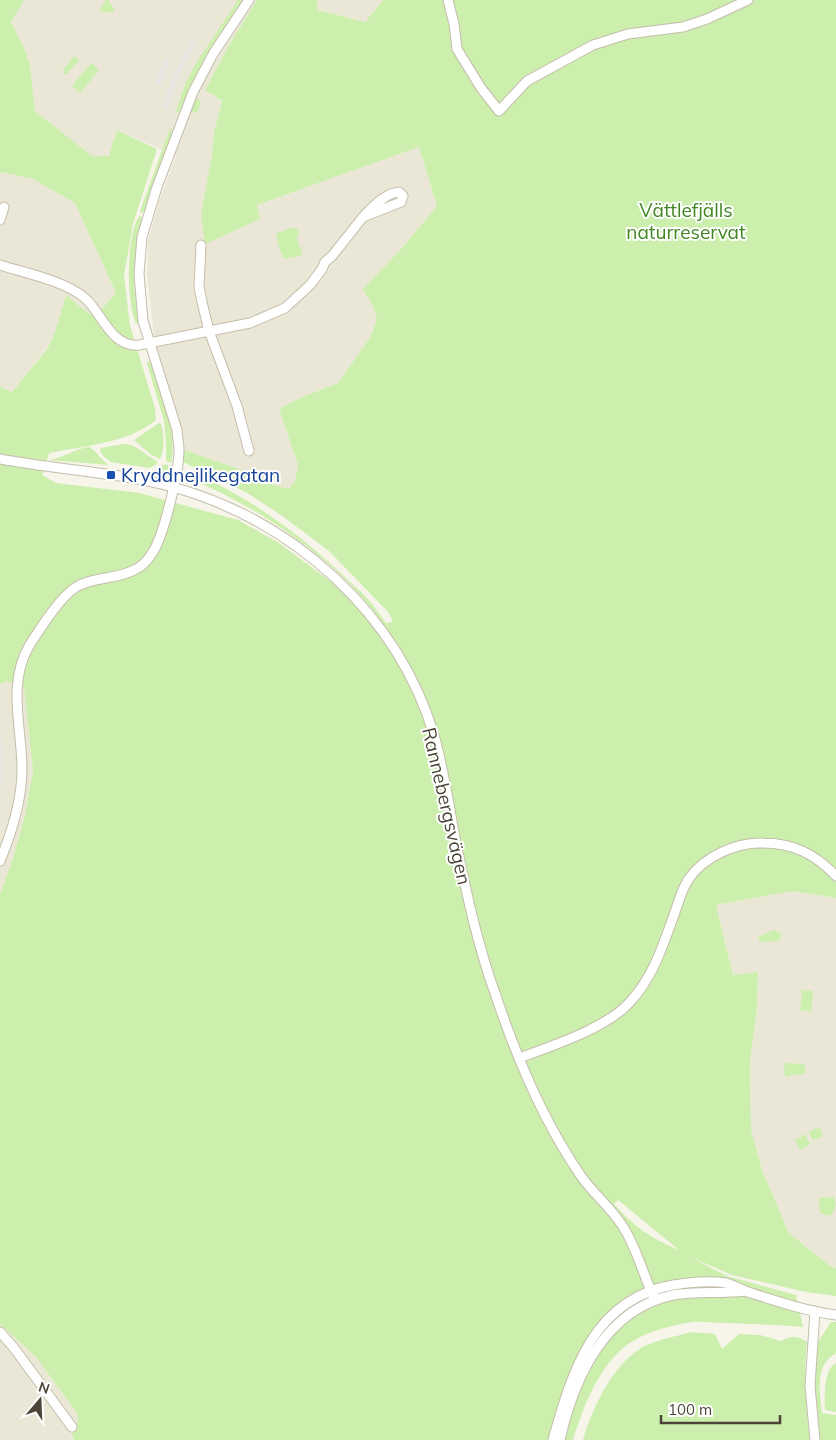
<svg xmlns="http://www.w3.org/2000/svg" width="836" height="1440" viewBox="0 0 836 1440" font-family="Mulish,sans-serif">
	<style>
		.residential { fill: #ebe7d7 }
		.green { fill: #cdefae; fill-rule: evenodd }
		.parking { fill: #e8e6e2 }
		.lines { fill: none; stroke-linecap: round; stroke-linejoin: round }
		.minor-casing { stroke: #c4bdab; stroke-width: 11 }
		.minor { stroke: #fff; stroke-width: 9 }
		.transit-dot { fill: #1a4fb4; stroke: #fff; stroke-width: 2 }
		.labels { text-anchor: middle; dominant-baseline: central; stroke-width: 4; stroke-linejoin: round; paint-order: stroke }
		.park-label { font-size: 19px; fill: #3f8621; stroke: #fff }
		.transit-label { font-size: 19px; fill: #164399; stroke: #fff; text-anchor: start }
		.street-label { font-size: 19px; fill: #4c4537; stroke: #fff }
	</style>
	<rect width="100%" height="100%" fill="#f7f4ea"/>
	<!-- residential -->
	<g class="residential">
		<polygon points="24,0 257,0 229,45 205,90 222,101 214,132 212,154 257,205 419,147 437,206 400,250 364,289 373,306 377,320 371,336 338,383 300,398 279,409 298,465 295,481 289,489 263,482 244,471 182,449 154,336 147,275 148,241 159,201 176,156 118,130 109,156 92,156 35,111 30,66 25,50 11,22"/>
		<polygon points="317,0 383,0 365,22 318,10"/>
		<polygon points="0,172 33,179 75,203 116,293 101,310 89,314 66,295 55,332 47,348 12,392 0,387"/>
		<polygon points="6,680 24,688 33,771 25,815 14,855 0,895 0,685"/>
		<polygon points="792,891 836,898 836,1268 829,1265 789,1233 762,1170 751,1129 750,1061 757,1009 758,973 733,975 716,905"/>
		<polygon points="0,1324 36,1357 77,1413 78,1421 72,1433 74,1440 0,1440"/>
	</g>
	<!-- green -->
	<g class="green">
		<path d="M0,0H24L11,22L25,50L30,66L35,111L92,156H109L117,130L157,149L133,224L124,275L130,326L155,408L156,420C128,443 84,446 49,453L42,475L56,483L139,493L238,520L279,543L342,590L373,626L383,624C342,563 260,508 193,480L189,478L190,472C248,495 307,539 351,583C356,587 361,591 365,596C373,604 379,614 386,623L393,622L389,613L329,551L281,515L247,493L183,462L182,449L244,471L263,482L289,489L295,481L298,465L279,409L300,398L338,383L371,336L377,320L373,306L363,289L400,250L437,206L419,147L257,205L260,219L205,244L201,215L212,154L214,132L222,101L205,90L229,45L257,0H317L318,10L365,22L383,0H836V898L792,891L716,905L733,975L758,972L757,1009L750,1061L751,1129L762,1170L789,1233L829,1265L836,1268V1296L806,1292L732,1275L690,1257L727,1276L796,1295L803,1327C777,1325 752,1324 726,1323C715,1323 703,1321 692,1322C669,1326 639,1333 621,1350C596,1373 583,1408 573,1440H74L72,1433L78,1421L77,1413L36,1357L0,1324V895L14,855L25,815L33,771L24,688L6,681L0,685V387L12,392L47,349L55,332L66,295L89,314L101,310L116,293L75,203L33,179L0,172ZM618,1200L679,1250C653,1240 632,1225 614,1204Z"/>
		<polygon points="106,0 108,0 114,9 113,13 99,11"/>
		<polygon points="238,0 245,0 206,57 180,110 175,114 186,82 196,63"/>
		<polygon points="74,56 79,60 66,75 62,72"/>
		<polygon points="91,63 99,70 80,93 72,86"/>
		<polygon points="194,98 199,99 201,103 197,113 189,111"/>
		<polygon points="170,128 172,133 144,212 141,213 140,212 141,208"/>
		<path d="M139,216L142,217C134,251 130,286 140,321L136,324C126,302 126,237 139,216Z"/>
		<polygon points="291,228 296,228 299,232 297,239 303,255 284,259 278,245 276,234"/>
		<path d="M151,361C160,391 179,433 171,463L166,461V444L164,421L147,364V362Z"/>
		<path d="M159,423L161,424C164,434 165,450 160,459L150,454L134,440Z"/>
		<path d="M123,444C136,443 146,456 157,461V464L149,468L111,462L104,457L100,451L101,448Z"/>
		<path d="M89,447C97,451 101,460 109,465L49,460C63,458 74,449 89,447Z"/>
		<polygon points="165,464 171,467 168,473 157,476 154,474 159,467"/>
		<polygon points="774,930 782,934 779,941 760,942 758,937"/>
		<polygon points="802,990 813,991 811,1012 800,1010"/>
		<polygon points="784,1063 804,1064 806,1073 785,1077"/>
		<polygon points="819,1127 823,1136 813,1140 809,1132"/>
		<polygon points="805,1134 810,1144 800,1150 795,1140"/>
		<polygon points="834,1197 836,1205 831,1216 820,1213 819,1198"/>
		<path d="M831,1322H836V1353C814,1365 820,1392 822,1413L836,1415V1440H820L814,1389L816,1356L818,1342Z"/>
		<path d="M692,1332L715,1334L722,1349L739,1334L760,1335L781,1341C791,1335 798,1336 807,1342C803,1375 806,1407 810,1440H583C592,1408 615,1359 647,1345C661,1339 677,1336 692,1332Z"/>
		<path d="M836,1363V1412L825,1410C825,1397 823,1370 836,1363Z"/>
	</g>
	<!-- parking -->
	<g class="parking">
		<polygon points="192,39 198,42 179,75 167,110 161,108 174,73"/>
		<polygon points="164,59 170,61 161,85 155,82"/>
		<polygon points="0,729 4,755 3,785 0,785"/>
	</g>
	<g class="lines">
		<!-- minor casing -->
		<g class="minor-casing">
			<g id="minor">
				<polyline points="448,0 454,24 457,49 481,88 499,111 527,81 593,45 628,34 683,27 707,19 748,0"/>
				<polyline points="0,220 4,207"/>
				<polyline points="201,245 199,287 202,302 209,331 237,406 249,451"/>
				<path d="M0,265C25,273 66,281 86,299C102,314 112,348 139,345L250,323L285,308L310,285L322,269L325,262L332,256L363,217L401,202L403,196L399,192C385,193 371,208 363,217"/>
				<path d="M0,459C57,470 117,472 173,487C294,521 397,613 434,735C444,770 449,807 456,843C467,895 478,947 496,996C517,1059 543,1121 581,1176C594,1195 614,1210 625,1230C638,1252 644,1277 655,1300"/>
				<path d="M0,861C12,832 22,801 22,769C22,729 7,684 29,646C40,629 59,598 76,587C94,576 116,580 134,570C141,567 147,561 151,555C164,537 179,472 179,449C179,443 177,437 177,430L143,321L139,274L142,237L157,187L193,92L213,54L249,0"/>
				<path d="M519,1058C552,1046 607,1028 630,1002C653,977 662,948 674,915C678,904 681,891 688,880C703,857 736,842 763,843C793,843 815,854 836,876"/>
				<polyline points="815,1311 810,1386 815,1440"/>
				<polyline points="0,1332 14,1348 72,1427"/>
				<path d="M553,1440C572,1372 593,1299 673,1285C691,1282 709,1280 726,1283C734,1285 740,1289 748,1292C776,1301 806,1311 836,1315"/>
				<path d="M560,1440C574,1378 605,1309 673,1295C697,1291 721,1294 745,1291"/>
			</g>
		</g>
		<!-- minor -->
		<use href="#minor" class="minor"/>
	</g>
	<!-- markers -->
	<rect class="transit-dot" x="106" y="470" width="10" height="10" rx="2.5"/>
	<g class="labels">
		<!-- park labels -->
		<g class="park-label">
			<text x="686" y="210">Vättlefjälls<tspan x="686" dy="22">naturreservat</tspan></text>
		</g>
		<!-- transit labels -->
		<g class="transit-label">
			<text x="121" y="475">Kryddnejlikegatan</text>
		</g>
		<!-- street labels -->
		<g class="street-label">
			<text transform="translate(447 806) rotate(77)">Rannebergsvägen</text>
		</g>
	</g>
	<!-- north arrow -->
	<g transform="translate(40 1400) rotate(19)" stroke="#ffffff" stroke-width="4" paint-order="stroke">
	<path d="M0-4L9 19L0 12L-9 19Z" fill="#4c4537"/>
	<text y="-8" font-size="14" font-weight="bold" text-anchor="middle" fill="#4c4537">N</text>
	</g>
	<!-- scale -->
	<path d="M661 1415v8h119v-8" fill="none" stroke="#4c4537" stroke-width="2.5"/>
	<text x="668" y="1415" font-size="15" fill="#4c4537" stroke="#ffffff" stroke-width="4" paint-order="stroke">100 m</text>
</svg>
